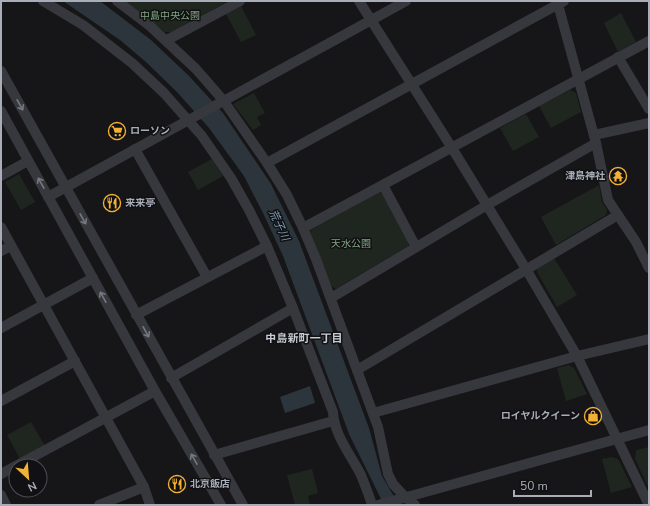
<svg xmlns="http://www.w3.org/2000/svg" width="650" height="506" viewBox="0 0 650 506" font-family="'Nunito Sans','Noto Sans JP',sans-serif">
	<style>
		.green { fill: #1e261f }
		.water { fill: #2c353c }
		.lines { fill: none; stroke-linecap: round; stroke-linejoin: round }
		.minor { stroke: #37383d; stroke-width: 10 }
		.oneway { stroke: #757881 }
		.labels { text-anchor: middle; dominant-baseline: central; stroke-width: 3; stroke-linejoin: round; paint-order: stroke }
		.park-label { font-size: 10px; fill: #7fa381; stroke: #111113 }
		.poi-label { font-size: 10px; font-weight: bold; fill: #a8adb8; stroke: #111113; text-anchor: start }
		.water-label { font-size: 11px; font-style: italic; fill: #7f9bb3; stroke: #111113 }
		.neighbourhood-label { font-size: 11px; font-weight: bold; fill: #c9ccd4; stroke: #111113 }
	</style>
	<rect width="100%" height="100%" fill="#161618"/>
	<!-- green -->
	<g class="green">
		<polygon points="125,1 228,1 172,32 165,32"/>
		<polygon points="241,6 256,35 241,42 226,14"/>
		<polygon points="621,13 636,42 618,52 604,23"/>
		<polygon points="570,90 576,93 581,112 551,128 539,106"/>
		<polygon points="254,93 265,113 257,117 261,125 253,130 233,104"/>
		<polygon points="526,114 539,137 513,151 500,128"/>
		<polygon points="212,159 223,176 198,190 188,172"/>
		<polygon points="19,174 35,202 21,210 5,182"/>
		<polygon points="599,185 602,202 607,210 606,215 556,245 541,217"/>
		<polygon points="379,192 384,193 409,241 408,246 336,289 331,286 311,234 311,230"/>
		<polygon points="554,258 577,295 557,307 537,272 537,268"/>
		<polygon points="569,365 574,368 587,394 566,401 557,368"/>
		<polygon points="31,422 45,446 20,459 7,435"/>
		<polygon points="649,447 649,485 647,485 635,459 636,450"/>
		<polygon points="612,457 618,459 632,487 611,493 602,459"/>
		<polygon points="312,469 318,493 308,496 310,505 295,505 287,475"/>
	</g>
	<!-- water -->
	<g class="water">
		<polygon points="63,1 100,1 151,40 188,75 223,113 271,184 299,241 369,428 382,476 399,505 384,505 349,434 283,256 264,215 244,176 209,128 177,92 146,62 120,40"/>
		<polygon points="310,386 315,403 285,413 280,397"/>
	</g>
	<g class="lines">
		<!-- minor -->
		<g class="minor">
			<path d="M43,1L83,25L132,63L164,93L202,136L231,178L249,210L267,246L293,308L333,412C334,435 351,455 361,475C365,485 369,495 372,505"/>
			<polyline points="117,1 150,26 196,69 223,100 267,163 287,195 303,228 316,259 378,427 388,474 393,484 405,497 415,505"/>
			<polyline points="359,1 452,148 526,269 577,356 649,505"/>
			<polyline points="557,1 596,143 608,200 636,242 649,268"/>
			<polyline points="167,40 240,1"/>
			<polyline points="618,57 649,109"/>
			<polyline points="1,71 243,505"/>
			<polyline points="1,111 155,391 221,505"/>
			<polyline points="594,135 649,123"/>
			<polyline points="135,149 207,277"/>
			<polyline points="267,163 564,1"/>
			<polyline points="1,176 28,161"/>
			<polyline points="383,185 416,247"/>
			<polyline points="48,197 406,1"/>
			<polyline points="1,227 144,487 150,505"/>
			<polyline points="303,228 649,41"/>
			<polyline points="1,251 11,246"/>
			<polyline points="331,298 487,205 596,143"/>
			<polyline points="136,315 267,246"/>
			<polyline points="1,328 93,278"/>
			<polyline points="357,370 618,215"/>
			<polyline points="171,378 293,308"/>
			<polyline points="1,401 75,361"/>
			<polyline points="373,413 577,356 649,339"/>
			<polyline points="214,455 333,421"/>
			<polyline points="1,474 155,391"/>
			<polyline points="1,495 6,505"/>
			<polyline points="99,505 144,487"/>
			<polyline points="378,505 649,430"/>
		</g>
	</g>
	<!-- one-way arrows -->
	<defs><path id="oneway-shaft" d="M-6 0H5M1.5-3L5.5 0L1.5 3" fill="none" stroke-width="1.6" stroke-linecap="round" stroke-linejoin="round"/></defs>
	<g class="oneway">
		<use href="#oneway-shaft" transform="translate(20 105) rotate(61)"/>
		<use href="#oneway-shaft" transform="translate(41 183) rotate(-119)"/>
		<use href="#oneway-shaft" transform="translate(83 219) rotate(61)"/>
		<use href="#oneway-shaft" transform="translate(103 297) rotate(-119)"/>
		<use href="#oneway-shaft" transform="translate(146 332) rotate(61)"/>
		<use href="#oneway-shaft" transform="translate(194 459) rotate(-120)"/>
	</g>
	<!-- icons -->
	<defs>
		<g id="supermarket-ring" transform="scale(0.9)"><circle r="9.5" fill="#111113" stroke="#f2b134" stroke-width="1.5"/><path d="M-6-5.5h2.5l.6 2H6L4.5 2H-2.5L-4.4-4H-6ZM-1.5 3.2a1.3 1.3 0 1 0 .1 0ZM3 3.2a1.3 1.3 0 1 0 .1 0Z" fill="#f2b134"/></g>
		<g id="temple-ring" transform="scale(0.9)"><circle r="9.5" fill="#111113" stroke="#f2b134" stroke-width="1.5"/><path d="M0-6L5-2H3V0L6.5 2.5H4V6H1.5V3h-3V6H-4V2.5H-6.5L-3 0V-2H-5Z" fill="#f2b134"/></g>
		<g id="restaurant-ring" transform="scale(0.9)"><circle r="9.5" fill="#111113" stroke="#f2b134" stroke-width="1.5"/><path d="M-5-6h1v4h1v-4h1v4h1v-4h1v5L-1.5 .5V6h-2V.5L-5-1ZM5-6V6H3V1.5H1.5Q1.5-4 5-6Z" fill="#f2b134"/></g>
		<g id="shop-ring" transform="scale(0.9)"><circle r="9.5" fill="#111113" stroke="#f2b134" stroke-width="1.5"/><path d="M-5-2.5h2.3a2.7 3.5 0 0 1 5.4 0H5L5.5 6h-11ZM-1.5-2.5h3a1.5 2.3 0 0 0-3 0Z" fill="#f2b134"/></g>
	</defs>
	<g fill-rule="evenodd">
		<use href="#supermarket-ring" x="117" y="131"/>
		<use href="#temple-ring" x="618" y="176"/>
		<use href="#restaurant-ring" x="112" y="203"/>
		<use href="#shop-ring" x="593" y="416"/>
		<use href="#restaurant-ring" x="177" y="484"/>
	</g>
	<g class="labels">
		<!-- park labels -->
		<g class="park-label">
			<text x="170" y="16">中島中央公園</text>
			<text x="351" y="244">天水公園</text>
		</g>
		<!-- poi labels -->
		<g class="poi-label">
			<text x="130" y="131">ローソン</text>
			<text x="605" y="176" text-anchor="end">津島神社</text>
			<text x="125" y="203">来来亭</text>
			<text x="580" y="416" text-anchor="end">ロイヤルクイーン</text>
			<text x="190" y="484">北京飯店</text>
		</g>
		<!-- water labels -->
		<g class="water-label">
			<text transform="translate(279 225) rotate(65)">荒子川</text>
		</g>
		<!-- neighbourhood labels -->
		<g class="neighbourhood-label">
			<text x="304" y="338">中島新町一丁目</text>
		</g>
	</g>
	<!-- border -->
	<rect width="650" height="506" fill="none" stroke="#a8adb8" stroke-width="4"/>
	<!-- north arrow -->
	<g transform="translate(28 478) rotate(154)"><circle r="19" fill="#111113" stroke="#4d4f55"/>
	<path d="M0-3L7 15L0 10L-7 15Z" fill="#f2b134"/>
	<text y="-6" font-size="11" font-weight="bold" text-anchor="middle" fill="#a8adb8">N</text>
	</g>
	<!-- scale -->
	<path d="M514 490v6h77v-6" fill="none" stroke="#a8adb8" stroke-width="2"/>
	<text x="520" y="490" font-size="12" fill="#a8adb8" stroke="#111113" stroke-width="3" paint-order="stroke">50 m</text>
</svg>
